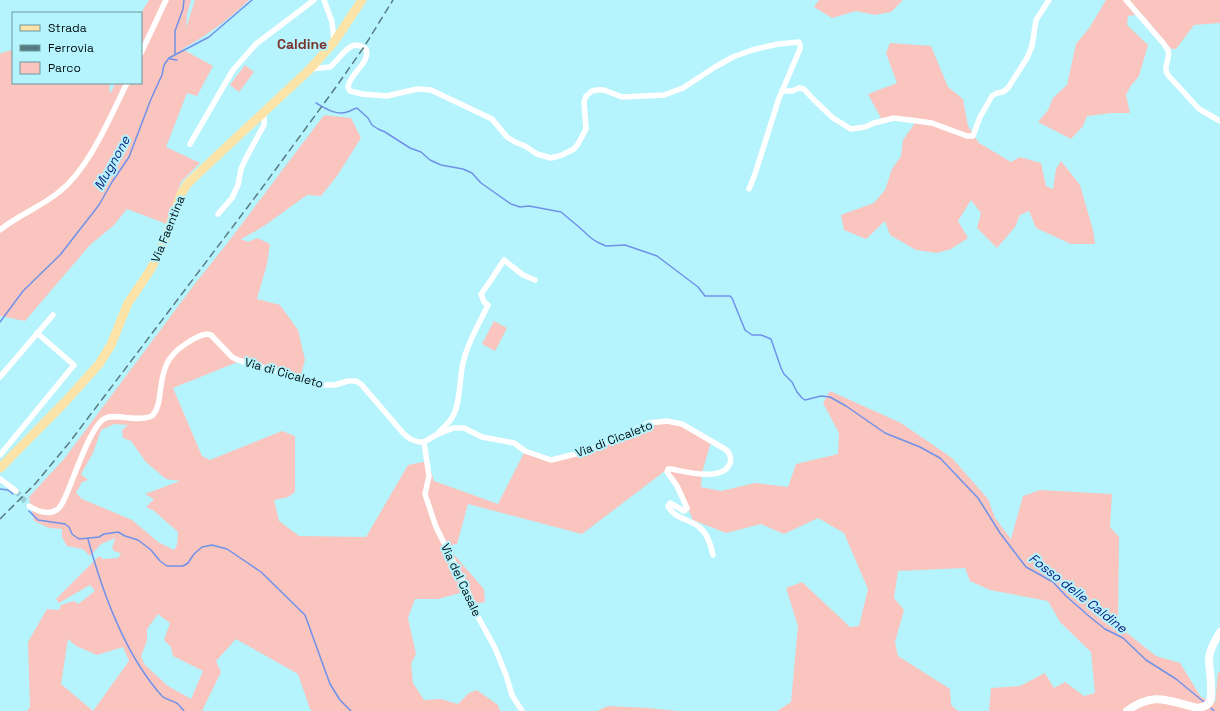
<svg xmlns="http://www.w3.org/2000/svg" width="1220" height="711" viewBox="0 0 1220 711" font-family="'Space Grotesk',sans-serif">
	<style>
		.green { fill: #f9c5be; fill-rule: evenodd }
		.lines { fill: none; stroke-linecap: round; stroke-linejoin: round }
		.stream { stroke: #7191e9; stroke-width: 1.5 }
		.minor-tunnel { stroke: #9ad2da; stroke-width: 5.5; stroke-dasharray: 5.5 3; stroke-linecap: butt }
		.minor { stroke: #fff; stroke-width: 5.5 }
		.secondary { stroke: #fff; stroke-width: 8 }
		.primary { stroke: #fce3a8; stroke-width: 9 }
		.rail { stroke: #567c82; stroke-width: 1.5; stroke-dasharray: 8 4; stroke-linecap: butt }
		.labels { text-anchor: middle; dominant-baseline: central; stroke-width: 4; stroke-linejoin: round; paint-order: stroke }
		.street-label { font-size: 12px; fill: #000f12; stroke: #b5f4fd }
		.water-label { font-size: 13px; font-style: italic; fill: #0c167c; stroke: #b5f4fd }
		.quarter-label { font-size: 14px; font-weight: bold; fill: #7a342e; stroke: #b5f4fd }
	</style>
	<rect width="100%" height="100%" fill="#b5f4fd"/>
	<!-- green -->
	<g class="green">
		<path d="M149,0H191L187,14L186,28L195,0H249C228,20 208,35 182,49L213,66L197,96L187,93L166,147L200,163L181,182L167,224L127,209L114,225L90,245L25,321L0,316V54L4,52L13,50V83H110L109,90L111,93L115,83H141V13Z"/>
		<polygon points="819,0 903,0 891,12 875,15 856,11 832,18 814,7"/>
		<polygon points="1106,0 1220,0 1220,23 1194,25 1176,49 1171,49 1142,14 1128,16 1127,25 1148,45 1139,76 1130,87 1126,95 1130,113 1112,113 1087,116 1083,126 1071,139 1038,122 1048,110 1053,98 1067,85 1076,44 1090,27"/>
		<polygon points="890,43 931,46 948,87 963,99 968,126 979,143 1011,162 1020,157 1041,163 1046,186 1053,189 1056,169 1061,161 1080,185 1093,230 1095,244 1071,244 1036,228 1029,211 1020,215 1015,227 997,248 977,228 981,213 971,200 958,221 968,238 951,249 937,253 916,250 890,235 885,221 866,239 844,230 841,215 874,203 885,190 892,169 901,156 903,140 915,123 915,118 896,116 882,120 868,94 897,83 886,53"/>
		<polygon points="245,65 254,72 239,92 230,85"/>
		<path d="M324,115L351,118L361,138L337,176L321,196L307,195L261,228L241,239L248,242L257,238L270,244L267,264L257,299L280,305L298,330L305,360L300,378L240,361L173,388L202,456L210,460L282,431L295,436V492L288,497L274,500L279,521L299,536L366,537L408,465L428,461L434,481L498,504L525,451L551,460L588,451L649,423L682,424L711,442L702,473L701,487L721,491L755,483L788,487L796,464L838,454L839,433L823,403L830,391L901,423L952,458L988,499L995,518L1011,539L1023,496L1040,490L1112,494L1110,527L1119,537L1118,626L1156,656L1180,663L1201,697L1215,703L1218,672L1220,673V711H989L991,688L1020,686L1045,673L1054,688L1065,682L1084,696L1095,693L1091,652L1060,622L1048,601L990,590L970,581L965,568L898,571L894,598L904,610L895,642L898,656L950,689L951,705L958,711H777L791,702L798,626L786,588L802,582L850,627L859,626L868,589L844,533L818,518L784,534L761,524L726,533L693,520L675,478L665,471L582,534L468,504L457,544L451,545L449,549L484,589L485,602L474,604L466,594L460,593L438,599H415L408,618L416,654L411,664L413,683L424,700L441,699L458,704L469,693L477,690L498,705L500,711H312L310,709L298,674L236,639L216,661L221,672L202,711H27L30,707L28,642L47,609L59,610L61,605L74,601L78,604L95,591L90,585L59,603L56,599L99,556L103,559L118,558L121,553L116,552L112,549L115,538L101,544L90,556L83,549L67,546L62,537V529L49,528L34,521L29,497L64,459L197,281L226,245ZM114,424L128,425L122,430L123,438L131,441L146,462L166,479L180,481L145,494L154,499L147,506V508L153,510L178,532L177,545L174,550L158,542L132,520L82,499L76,493L82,482L88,480L81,474L93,453L101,430ZM158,614L170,623L164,640L171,647L173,656L203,671L191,699L168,686L144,664L141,656L147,641V629ZM68,639L76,646L97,655L123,647L129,661L93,711L61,684Z"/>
		<polygon points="494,321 507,328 495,351 482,344"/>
		<polygon points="608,706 649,708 677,711 597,711"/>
	</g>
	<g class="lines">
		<!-- stream -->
		<g class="stream">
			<polyline points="175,54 175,31 183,9 184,0"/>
			<polyline points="170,59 177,60"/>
			<path d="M316,103C325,108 336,116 347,112C351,111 353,109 357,108L368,118L372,125L378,129L385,132L410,148L421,152L430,160L441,165L463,169L472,173L481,183L511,204L520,207L529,206L561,212L579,227L591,238L597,242L606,246L625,245L657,256L698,287L705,296H730L732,298L745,330L752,335H761L771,339L781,368L784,374L792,382L797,392L802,398L805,400L821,396L830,397L846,406L885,433L920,447L940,458L978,498L1000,533L1026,567L1053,582L1066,596L1090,617L1105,629L1123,638L1146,660L1176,679L1204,702"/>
			<polyline points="0,322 23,291 60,255 99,205 112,182 129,157 151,99 162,75 164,65 169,58 209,37 252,0"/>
			<polyline points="0,489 8,490 13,494"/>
			<polyline points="29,511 38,520 65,524 69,527 72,534 79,539 99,537 104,534 118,532 125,536 138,540 151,550 160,561 167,566 183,566 188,563 194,554 202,547 212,545 227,549 233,553 261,572 305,615 330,684 340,700 351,711"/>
			<path d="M88,539C102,591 125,655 162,696C166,700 173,700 178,704C180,706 182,709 184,711"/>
			<polyline points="1211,708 1214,711"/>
		</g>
		<!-- minor-tunnel -->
		<polyline class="minor-tunnel" points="16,491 29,506"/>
		<!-- minor -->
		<g class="minor">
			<polyline points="324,0 332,22 334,42"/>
			<path d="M1126,0L1164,44C1165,46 1167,48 1168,50C1171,59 1162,67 1168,75L1199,109L1220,121"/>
			<polyline points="141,53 166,0"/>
			<path d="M310,69L330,67C341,59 350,36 366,49C371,63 349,74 348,87L350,91L362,94L387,96L417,89L431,90L492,119L507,137L515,142L525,146L537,154L551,158L562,155L574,149L578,144L586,129L584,102L586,96L592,91L597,90H604L622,97L664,95L683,88L715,67L733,57L752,50L778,44L799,42L800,45V49L779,98L755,174L749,189"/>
			<polyline points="782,91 792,91 799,88 804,89 813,99 833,118 851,129 865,127 874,123 894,118 932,123 967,136 973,136 980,117 992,96 997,93 1003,92 1008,88 1027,58 1032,46 1036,20 1049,0"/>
			<polyline points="190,144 233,70 256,44 314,0"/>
			<polyline points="218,214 232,198 238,185 241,169 246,158 264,125 264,112"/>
			<path d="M0,230C18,215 41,207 59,192C89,169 110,117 127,83"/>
			<polyline points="0,377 53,315"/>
			<path d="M439,432C444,427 450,422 453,416C461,402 459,375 464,359C469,340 480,322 488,305L484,302L481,294L489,283L504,260L523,275L535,280"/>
			<polyline points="424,442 429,476 425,494 436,527 466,587 476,613 495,648 506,675 512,695 522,711"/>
			<polyline points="0,455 74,365 37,333"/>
			<polyline points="0,479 16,491"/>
			<path d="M29,506C37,511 49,516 58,509C62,505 65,498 67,493C74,477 91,426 104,419C115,412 135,423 152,416C158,410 159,401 160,393C163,369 166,356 187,343C193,339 200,335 207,334L211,335L232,357L238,360L321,385H335L348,381H356L361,384L403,433L410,439L419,442H424L436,435L453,428H464L482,437L514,443L525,451L551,460L588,451L649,423L667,421L682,424L725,449C729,452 732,456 730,463C724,482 686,472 671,469H668L667,472L677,486L687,508L684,511L670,503L668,506C674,519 690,519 699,527C708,534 711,545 713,555"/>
		</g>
		<!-- secondary -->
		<path class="secondary" d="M1127,711C1154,691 1168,701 1198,708C1202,707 1206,707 1209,703C1214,695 1209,669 1209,658C1210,649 1215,640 1220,632"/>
		<!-- primary -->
		<polyline class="primary" points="0,468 65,402 99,364 111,345 128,303 149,272 161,250 181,194 188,183 310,69 334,42 362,0"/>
		<!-- rail -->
		<polyline class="rail" points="0,519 35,484 69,443 259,192 336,87 364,47 393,0"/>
	</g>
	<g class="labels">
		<!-- street labels -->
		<g class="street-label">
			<text transform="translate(168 229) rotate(-68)">Via Faentina</text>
			<text transform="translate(284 373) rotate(16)">Via di Cicaleto</text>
			<text transform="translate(614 439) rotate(-21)">Via di Cicaleto</text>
			<text transform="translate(461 580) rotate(65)">Via del Casale</text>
		</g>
		<!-- water labels -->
		<g class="water-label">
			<text transform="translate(112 163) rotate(-61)">Mugnone</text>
			<text transform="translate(1078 593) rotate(38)">Fosso delle Caldine</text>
		</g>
		<!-- quarter labels -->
		<g class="quarter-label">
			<text x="302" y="44">Caldine</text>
		</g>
	</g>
	<!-- legend -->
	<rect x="12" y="12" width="130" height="72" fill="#b5f4fd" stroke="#6d989f"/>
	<rect x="20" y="25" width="20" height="6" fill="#fce3a8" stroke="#6d989f"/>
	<text x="48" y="32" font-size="12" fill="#000f12">Strada</text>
	<rect x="20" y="45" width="20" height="6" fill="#567c82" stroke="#6d989f"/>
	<text x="48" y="52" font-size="12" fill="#000f12">Ferrovia</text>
	<rect x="20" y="62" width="20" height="12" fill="#f9c5be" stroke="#6d989f"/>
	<text x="48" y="72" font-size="12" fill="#000f12">Parco</text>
</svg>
